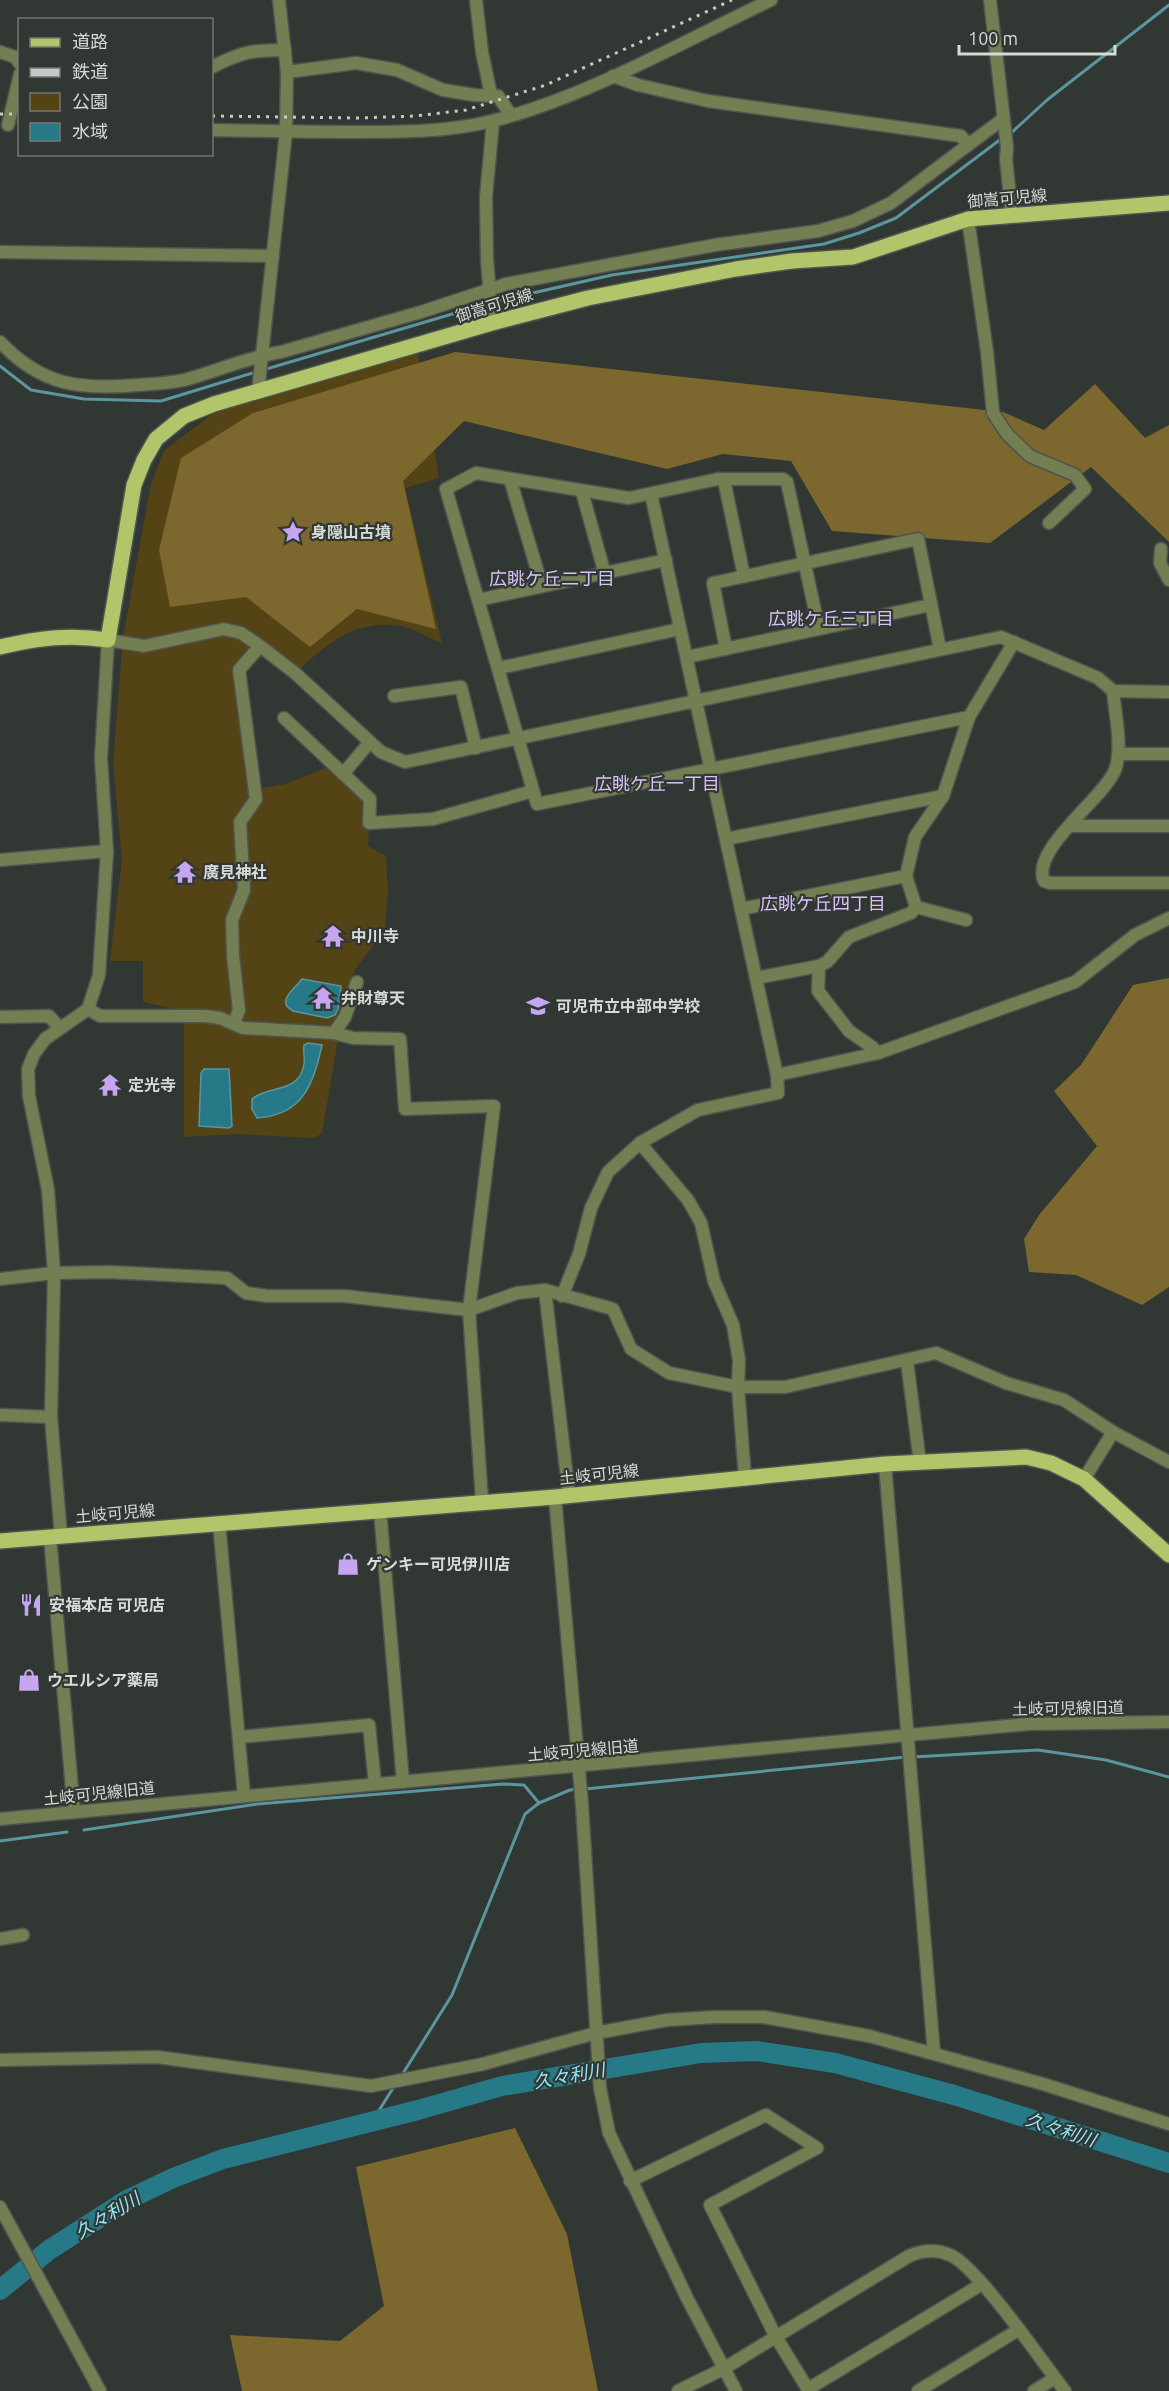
<svg xmlns="http://www.w3.org/2000/svg" width="1169" height="2391" viewBox="0 0 1169 2391" font-family="Ubuntu,'Noto Sans JP',sans-serif">
	<style>
		.green { fill: #544314 }
		.forest { fill: #7c672e }
		.water { fill: #267987; stroke: #5b969f; stroke-width: 1.5 }
		.lines { fill: none; stroke-linecap: round; stroke-linejoin: round }
		.stream { stroke: #5b969f; stroke-width: 3 }
		.river { stroke: #267987; stroke-width: 20 }
		.minor-casing { stroke: #4f5450; stroke-width: 15 }
		.major-casing { stroke: #4f5450; stroke-width: 18 }
		.minor { stroke: #737e53; stroke-width: 12 }
		.major { stroke: #b1c56a; stroke-width: 15 }
		.rail { stroke: #c6cac6; stroke-width: 3; stroke-dasharray: 3 6; stroke-linecap: butt }
		.labels { text-anchor: middle; dominant-baseline: central; stroke-width: 4.5; stroke-linejoin: round; paint-order: stroke }
		.street-label { font-size: 16px; fill: #d7dad7; stroke: #313732 }
		.poi-label { font-size: 16px; font-weight: bold; fill: #d7dad7; stroke: #313732; text-anchor: start }
		.neighbourhood-label { font-size: 18px; fill: #d8c1f9; stroke: #313732 }
		.water-label { font-size: 18px; font-style: italic; fill: #91e9fb; stroke: #313732 }
	</style>
	<rect width="100%" height="100%" fill="#313732"/>
	<!-- green -->
	<path class="green" d="M418,353L439,478L405,488L442,643C428,638 410,626 395,625C349,622 327,645 295,673L261,646L239,670L254,789L286,784L333,765L370,799L368,846L386,856L388,892L385,929L355,970L343,1010L322,1133L314,1138L237,1134L184,1137V1011L143,1002V961H110L122,859L113,763L123,637L151,484L164,451L212,414Z"/>
	<!-- forest -->
	<g class="forest">
		<polygon points="455,352 1003,412 1044,430 1095,384 1145,438 1169,425 1169,542 1091,467 990,543 832,531 791,461 723,454 667,469 464,421 403,481 436,629 357,609 310,647 246,597 170,607 159,550 181,458 253,413"/>
		<polygon points="1169,978 1169,1287 1142,1305 1076,1275 1029,1272 1024,1239 1039,1215 1097,1146 1054,1091 1081,1065 1133,985"/>
		<polygon points="515,2128 567,2234 598,2391 242,2391 230,2335 340,2341 384,2306 356,2167"/>
	</g>
	<!-- water -->
	<g class="water">
		<path d="M302,979L341,986L338,1009L335,1015L327,1018L293,1011C275,1001 295,989 302,979Z"/>
		<path d="M308,1043L322,1045C313,1085 303,1115 257,1118L252,1109V1099C267,1085 300,1094 304,1064C305,1058 303,1052 304,1045Z"/>
		<polygon points="204,1069 229,1069 232,1126 229,1128 199,1126 201,1073"/>
	</g>
	<g class="lines">
		<!-- stream -->
		<g class="stream">
			<polyline points="1010,134 1047,100 1169,5"/>
			<polyline points="493,302 612,275 824,244 859,233 896,218 1001,139"/>
			<polyline points="0,366 31,390 84,399 161,401 256,372"/>
			<polyline points="263,370 486,304"/>
			<polyline points="913,1757 1038,1750 1106,1760 1169,1777"/>
			<polyline points="585,1789 906,1757"/>
			<polyline points="84,1830 257,1804 503,1784 524,1785 539,1803 570,1790 578,1789"/>
			<polyline points="0,1841 67,1832"/>
			<polyline points="402,2075 452,1995 525,1814 539,1803"/>
			<polyline points="373,2120 395,2085"/>
		</g>
		<!-- river -->
		<polyline class="river" points="0,2290 49,2250 127,2200 173,2178 223,2159 418,2110 502,2086 701,2053 757,2051 835,2063 954,2095 1169,2163"/>
		<!-- minor casing -->
		<g class="minor-casing">
			<g id="minor">
				<polyline points="476,0 482,52 491,95"/>
				<polyline points="990,0 1007,147 1006,159 1012,215"/>
				<polyline points="0,52 15,57 20,64"/>
				<path d="M212,67C241,52 252,50 285,50"/>
				<polyline points="287,72 356,63 397,70 443,90 474,95 498,96 511,115"/>
				<polyline points="613,76 638,85 708,101 961,136 968,145 1003,119"/>
				<polyline points="8,125 20,74"/>
				<path d="M212,130C260,131 308,132 357,132C402,132 448,132 492,121C585,98 684,41 771,0"/>
				<polyline points="968,219 987,352 993,413 1007,434 1030,456 1075,475 1085,489 1049,523"/>
				<polyline points="0,252 273,256"/>
				<polyline points="492,323 487,259 486,197 493,121"/>
				<path d="M0,342C42,386 80,390 138,385C154,384 173,383 188,379C219,370 249,357 281,352L421,312L506,284L715,245L818,231L853,221L891,203L968,145"/>
				<polyline points="258,392 286,132 287,72 279,0"/>
				<polyline points="510,479 542,586"/>
				<polyline points="724,480 744,576"/>
				<polyline points="582,492 605,574"/>
				<polyline points="1161,549 1160,563 1169,580"/>
				<polyline points="478,600 666,560"/>
				<polyline points="819,629 787,482 783,479 718,479 629,498 476,473 446,489 537,804 969,717 1014,642"/>
				<polyline points="726,649 713,583 918,539 940,649"/>
				<polyline points="687,657 931,605"/>
				<polyline points="499,668 680,629"/>
				<path d="M1113,691C1115,713 1123,749 1115,770C1104,798 1030,850 1044,881L1050,883H1169"/>
				<polyline points="394,696 461,687 476,748"/>
				<polyline points="284,718 370,799 369,823 433,819 533,791"/>
				<polyline points="1119,754 1169,754"/>
				<polyline points="343,774 369,743"/>
				<polyline points="1069,826 1169,826"/>
				<polyline points="726,839 943,796"/>
				<polyline points="0,860 107,851"/>
				<polyline points="916,907 966,920"/>
				<polyline points="741,909 906,876"/>
				<polyline points="819,966 818,991 849,1031 872,1047 878,1053"/>
				<polyline points="756,978 819,966 827,962 849,937 911,913 916,907 906,876 915,837 943,796 969,717"/>
				<polyline points="88,1009 100,1016 205,1016 220,1018 243,1028 334,1033 353,1038 400,1039 405,1109 494,1106 469,1310 482,1501"/>
				<polyline points="0,1017 49,1016 59,1027"/>
				<polyline points="234,1023 239,1010 233,956 232,920 244,890 240,822 256,799 239,670 260,646"/>
				<polyline points="334,1033 345,1017 357,982"/>
				<polyline points="777,1075 878,1053 1075,982 1135,935 1169,918"/>
				<polyline points="640,1143 688,1200 701,1223 714,1281 733,1325 739,1360 738,1387 745,1478"/>
				<polyline points="0,1279 54,1273 109,1272 227,1278 246,1293 267,1296 344,1296 469,1310 517,1293 545,1290 613,1309 631,1349 669,1373 738,1387 785,1387 936,1353 1006,1383 1064,1400 1113,1432 1169,1462"/>
				<polyline points="545,1290 569,1495"/>
				<polyline points="562,1296 579,1254 591,1208 608,1172 640,1143 698,1110 778,1093 777,1075 651,494"/>
				<polyline points="907,1361 920,1463"/>
				<polyline points="0,1415 51,1417"/>
				<polyline points="885,1464 934,2054"/>
				<polyline points="1084,1479 1113,1432"/>
				<polyline points="555,1497 582,1805 600,2088 609,2133 687,2298 736,2391"/>
				<polyline points="380,1510 403,1782"/>
				<polyline points="219,1523 244,1796"/>
				<polyline points="61,1536 51,1417 54,1273 48,1190 29,1096 28,1069 34,1054 45,1039 88,1009 99,975 107,851 101,758 108,640 144,646 224,629 241,633 260,646 295,673 381,752 405,762 1001,637 1098,678 1113,691 1169,692"/>
				<polyline points="50,1537 74,1812"/>
				<polyline points="239,1737 369,1725 375,1784"/>
				<polyline points="0,1819 1028,1724 1169,1722"/>
				<polyline points="0,1939 23,1935"/>
				<polyline points="0,2060 157,2057 371,2086 483,2064 596,2033 667,2020 715,2017 764,2017 869,2036 1043,2084 1169,2124"/>
				<polyline points="630,2181 766,2115 817,2148 710,2205 776,2337 809,2391"/>
				<polyline points="0,2207 100,2391"/>
				<polyline points="808,2389 982,2284"/>
				<path d="M678,2391L723,2369L909,2256C923,2250 936,2249 950,2255C977,2266 1043,2363 1065,2391"/>
				<polyline points="918,2391 1018,2330"/>
				<polyline points="1034,2391 1055,2378"/>
			</g>
		</g>
		<!-- major casing -->
		<g class="major-casing">
			<g id="major">
				<path d="M0,647C39,638 68,634 108,640L134,485L144,460L156,439L184,416L214,404L492,323L588,298L736,269L792,261L853,257L968,219L1169,203"/>
				<polyline points="0,1541 555,1497 885,1464 1026,1457 1051,1463 1084,1479 1169,1555"/>
			</g>
		</g>
		<!-- minor -->
		<use href="#minor" class="minor"/>
		<!-- major -->
		<use href="#major" class="major"/>
		<!-- rail -->
		<g class="rail">
			<polyline points="0,114 20,114"/>
			<polyline points="212,116 358,118 415,116 466,110 546,85 732,0"/>
		</g>
	</g>
	<!-- icons -->
	<defs>
		<g id="sight-bare" transform="scale(1.8)"><path d="M0-6L1.8-2.2L6-1.7L2.9 1.2L3.7 5.4L0 3.3L-3.7 5.4L-2.9 1.2L-6-1.7L-1.8-2.2Z" fill="#c6a6f0" stroke="#313732" stroke-width="2.5" paint-order="stroke"/></g>
		<g id="temple-bare" transform="scale(1.8)"><path d="M0-6L5-2H3V0L6.5 2.5H4V6H1.5V3h-3V6H-4V2.5H-6.5L-3 0V-2H-5Z" fill="#c6a6f0" stroke="#313732" stroke-width="2.5" paint-order="stroke"/></g>
		<g id="school-bare" transform="scale(1.8)"><path d="M0-5L7-2L0 1L-7-2ZM-4 1L0 2.5L4 1V4Q0 6-4 4Z" fill="#c6a6f0" stroke="#313732" stroke-width="2.5" paint-order="stroke"/></g>
		<g id="shop-bare" transform="scale(1.8)"><path d="M-5-2.5h2.3a2.7 3.5 0 0 1 5.4 0H5L5.5 6h-11ZM-1.5-2.5h3a1.5 2.3 0 0 0-3 0Z" fill="#c6a6f0" stroke="#313732" stroke-width="2.5" paint-order="stroke"/></g>
		<g id="restaurant-bare" transform="scale(1.8)"><path d="M-5-6h1v4h1v-4h1v4h1v-4h1v5L-1.5 .5V6h-2V.5L-5-1ZM5-6V6H3V1.5H1.5Q1.5-4 5-6Z" fill="#c6a6f0" stroke="#313732" stroke-width="2.5" paint-order="stroke"/></g>
	</defs>
	<g fill-rule="evenodd">
		<use href="#sight-bare" x="293" y="532"/>
		<use href="#temple-bare" x="185" y="872"/>
		<use href="#temple-bare" x="333" y="936"/>
		<use href="#temple-bare" x="323" y="998"/>
		<use href="#school-bare" x="538" y="1006"/>
		<use href="#temple-bare" x="110" y="1085"/>
		<use href="#shop-bare" x="348" y="1564"/>
		<use href="#restaurant-bare" x="31" y="1605"/>
		<use href="#shop-bare" x="29" y="1680"/>
	</g>
	<g class="labels">
		<!-- street labels -->
		<g class="street-label">
			<text transform="translate(1007 198) rotate(-5)">御嵩可児線</text>
			<text transform="translate(494 305) rotate(-17)">御嵩可児線</text>
			<text transform="translate(599 1474) rotate(-6)">土岐可児線</text>
			<text transform="translate(115 1513) rotate(-5)">土岐可児線</text>
			<text transform="translate(1068 1708) rotate(-1)">土岐可児線旧道</text>
			<text transform="translate(583 1750) rotate(-5)">土岐可児線旧道</text>
			<text transform="translate(99 1793) rotate(-6)">土岐可児線旧道</text>
		</g>
		<!-- poi labels -->
		<g class="poi-label">
			<text x="311" y="532">身隠山古墳</text>
			<text x="203" y="872">廣見神社</text>
			<text x="351" y="936">中川寺</text>
			<text x="341" y="998">弁財尊天</text>
			<text x="556" y="1006">可児市立中部中学校</text>
			<text x="128" y="1085">定光寺</text>
			<text x="366" y="1564">ゲンキー可児伊川店</text>
			<text x="49" y="1605">安福本店 可児店</text>
			<text x="47" y="1680">ウエルシア薬局</text>
		</g>
		<!-- neighbourhood labels -->
		<g class="neighbourhood-label">
			<text x="552" y="578">広眺ケ丘二丁目</text>
			<text x="831" y="618">広眺ケ丘三丁目</text>
			<text x="657" y="783">広眺ケ丘一丁目</text>
			<text x="823" y="903">広眺ケ丘四丁目</text>
		</g>
		<!-- water labels -->
		<g class="water-label">
			<text transform="translate(569 2075) rotate(-10)">久々利川</text>
			<text transform="translate(1061 2129) rotate(18)">久々利川</text>
			<text transform="translate(107 2215) rotate(-31)">久々利川</text>
		</g>
	</g>
	<!-- legend -->
	<rect x="18" y="18" width="195" height="138" fill="#313732" stroke="#737874" stroke-width="1.5"/>
	<rect x="30" y="38" width="30" height="9" fill="#b1c56a" stroke="#737874" stroke-width="1.5"/>
	<text x="72" y="48" font-size="18" fill="#d7dad7">道路</text>
	<rect x="30" y="68" width="30" height="9" fill="#c6cac6" stroke="#737874" stroke-width="1.5"/>
	<text x="72" y="78" font-size="18" fill="#d7dad7">鉄道</text>
	<rect x="30" y="93" width="30" height="18" fill="#544314" stroke="#737874" stroke-width="1.5"/>
	<text x="72" y="108" font-size="18" fill="#d7dad7">公園</text>
	<rect x="30" y="123" width="30" height="18" fill="#267987" stroke="#737874" stroke-width="1.5"/>
	<text x="72" y="138" font-size="18" fill="#d7dad7">水域</text>
	<!-- scale -->
	<path d="M959 45v9h156v-9" fill="none" stroke="#d7dad7" stroke-width="3"/>
	<text x="968" y="45" font-size="18" fill="#d7dad7" stroke="#313732" stroke-width="4.5" paint-order="stroke">100 m</text>
</svg>
